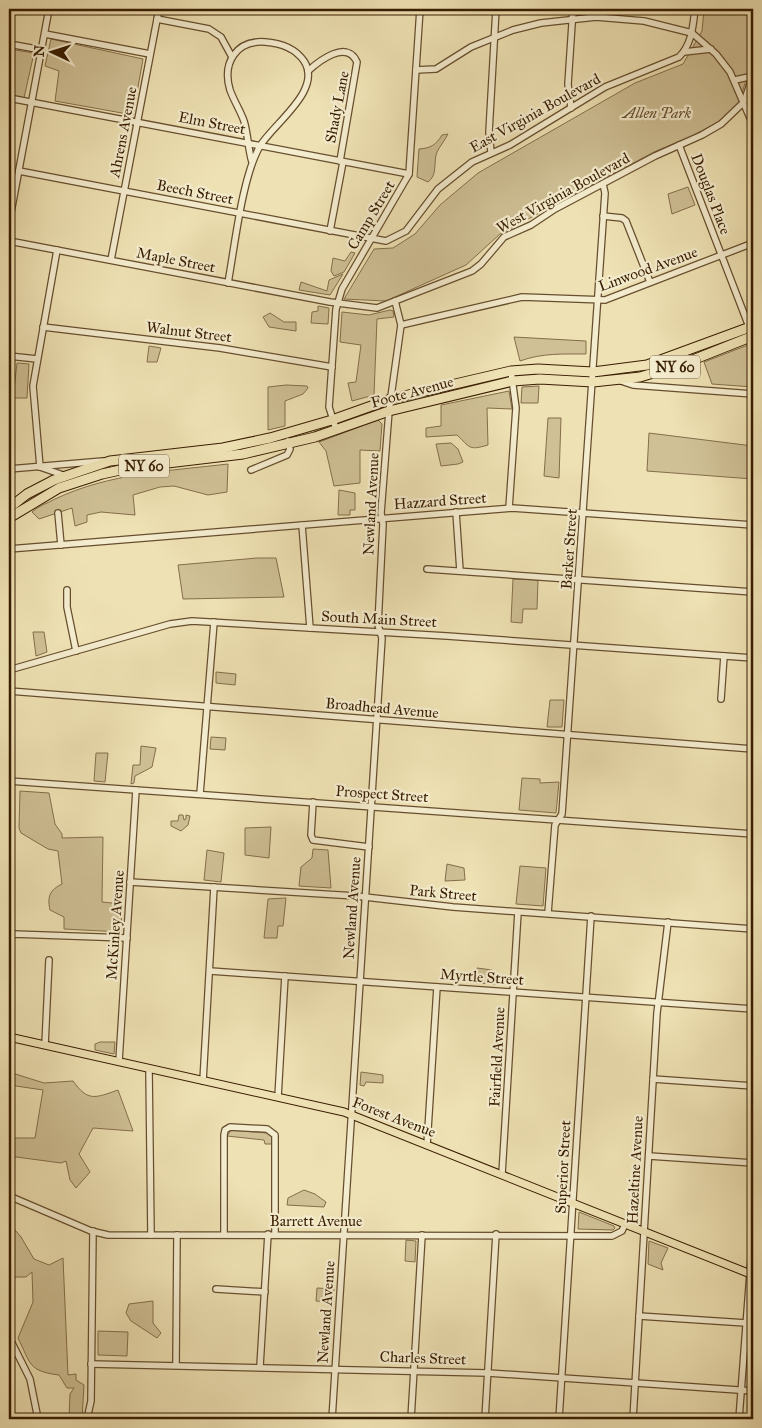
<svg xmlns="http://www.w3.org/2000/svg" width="762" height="1428" viewBox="0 0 762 1428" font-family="'IM FELL Great Primer',serif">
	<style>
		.green { fill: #cfc095; stroke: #846e4b }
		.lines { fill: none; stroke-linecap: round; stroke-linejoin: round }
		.minor-casing { stroke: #664e2e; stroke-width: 8 }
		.major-casing { stroke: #381d01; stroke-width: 9 }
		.highway-casing { stroke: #381d01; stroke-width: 11 }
		.minor { stroke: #f4ecce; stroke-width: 5.5 }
		.major { stroke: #eee1b3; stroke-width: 7 }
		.highway { stroke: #eee1b3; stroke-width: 9 }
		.labels { text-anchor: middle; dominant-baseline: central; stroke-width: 4.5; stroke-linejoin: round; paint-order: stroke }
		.shield { fill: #f4ecce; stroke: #705b3e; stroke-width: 1 }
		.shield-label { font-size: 14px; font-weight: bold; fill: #381d01 }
		.street-label { font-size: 15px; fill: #381d01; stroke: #f4ecce }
		.park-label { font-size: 15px; font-style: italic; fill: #654e2d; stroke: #f4ecce }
	</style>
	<rect width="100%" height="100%" fill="#eee1b3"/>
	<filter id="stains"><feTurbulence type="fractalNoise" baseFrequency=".004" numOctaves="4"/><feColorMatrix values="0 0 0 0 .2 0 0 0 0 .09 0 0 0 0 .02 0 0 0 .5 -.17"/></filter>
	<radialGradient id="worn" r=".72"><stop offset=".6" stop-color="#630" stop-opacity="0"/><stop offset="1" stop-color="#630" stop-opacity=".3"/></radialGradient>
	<!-- green -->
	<g class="green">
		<polygon points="704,9 753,9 753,56 750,68 738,105 718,122 692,136 654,152 500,234 466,265 386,301 344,299 374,249 393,248 415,234 440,205 478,173 635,83 683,64 702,31"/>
		<polygon points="51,39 143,59 133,115 55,101 59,71 45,66"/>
		<polygon points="9,49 34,53 24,98 9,95"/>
		<path d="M448,134C445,140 440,146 437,152C433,162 438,175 428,182L417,177L419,149C431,148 436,145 442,135Z"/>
		<polygon points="688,187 695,205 672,214 668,194"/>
		<polygon points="351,252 355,253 344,272 334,276 331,271 333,258 345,261"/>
		<polygon points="343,274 330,295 299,290 301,282 327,291 329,280"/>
		<polygon points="318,306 329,308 328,324 311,323 312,312 318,311"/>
		<polygon points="390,310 393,311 394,317 377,319 374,395 352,401 348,383 356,382 361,345 340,342 342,312 369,315"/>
		<polygon points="270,313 284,322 296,322 296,331 269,327 263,317"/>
		<path d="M514,337L586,341V354C562,354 542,353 520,361Z"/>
		<polygon points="753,343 753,387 712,384 704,362"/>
		<polygon points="149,346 161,348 157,362 147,362"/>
		<polygon points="17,363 29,364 27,398 11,398 10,391 14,390"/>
		<polygon points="286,385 307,386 308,388 303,394 285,401 285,426 268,430 268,387"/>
		<polygon points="539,386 538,403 521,403 522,387"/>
		<path d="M509,391L512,409L487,408L488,445C468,451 470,447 457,435L426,437V428L441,426V405Z"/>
		<polygon points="548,418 561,418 559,478 544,476"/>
		<polygon points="378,420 382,424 380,451 360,450 360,483 334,486 326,451 319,442"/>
		<polygon points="649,433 753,446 753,479 647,471"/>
		<polygon points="451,443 458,449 463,462 458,464 441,466 436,444"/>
		<path d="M228,464L227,492L208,495L174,486L160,487L133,495L135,515L101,512L87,515V522L75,526L72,508L39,519L32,512C38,506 48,503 55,499C110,473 169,471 228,464Z"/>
		<polygon points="339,490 355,493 355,510 350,510 350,515 338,515"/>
		<polygon points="257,558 276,558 284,597 183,599 178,565"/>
		<polygon points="513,579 538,580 537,609 523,609 522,623 511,622"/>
		<polygon points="33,632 44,632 47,652 36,656"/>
		<polygon points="216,672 236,674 235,685 216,683"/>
		<polygon points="550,700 564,700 562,727 547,727"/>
		<polygon points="211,737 226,738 225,750 210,749"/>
		<polygon points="141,746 156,748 152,767 135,776 134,783 131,784 133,765 140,765"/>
		<polygon points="96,753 108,753 105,782 94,781"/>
		<polygon points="522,778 540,779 540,783 559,782 556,813 519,810"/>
		<path d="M20,791L49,793L55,824L62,834V838L103,837L102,902L122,904L121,932L64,929V917L50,910C47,896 50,890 62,884L58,851L48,849L21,833L19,828Z"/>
		<polygon points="179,815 183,815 184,820 186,819 186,815 190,816 188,825 181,831 171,826 171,821 178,821"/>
		<polygon points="271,827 269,858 245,855 245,828"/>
		<polygon points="313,849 328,850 331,888 299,886 301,867 312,858"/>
		<polygon points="207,850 224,853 221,882 204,880"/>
		<polygon points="447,864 464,868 465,880 445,881"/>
		<polygon points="520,866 546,868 543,906 516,904"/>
		<polygon points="286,898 283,926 278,926 277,938 264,938 268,899"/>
		<polygon points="477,968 492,970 491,978 497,981 497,984 476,983"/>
		<polygon points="100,1042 115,1042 114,1054 95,1050 95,1044"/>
		<path d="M9,1072L44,1083L73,1081C88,1102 95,1098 118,1090L133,1131L93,1128L79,1154L90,1172L76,1188L70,1180L66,1161L61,1163L9,1156V1138H35L43,1090L9,1085Z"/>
		<polygon points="361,1072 383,1075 383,1083 366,1082 364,1086 360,1085"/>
		<polygon points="231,1130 267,1133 274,1138 274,1144 265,1144 264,1140 227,1136"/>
		<polygon points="304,1190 315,1194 326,1202 324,1207 287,1205 288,1198"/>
		<polygon points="579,1212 614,1226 615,1228 613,1230 578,1229"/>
		<path d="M9,1223L21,1237L34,1259L49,1265L63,1258L68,1375L76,1374V1380L84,1385L82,1419H69L70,1394L74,1388H67L59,1375C28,1371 31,1364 18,1338L33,1302L32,1272L26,1277H9Z"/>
		<polygon points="406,1240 416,1241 415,1262 405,1261"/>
		<polygon points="649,1241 668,1248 661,1263 663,1270 648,1264"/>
		<polygon points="317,1288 334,1289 332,1302 316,1301"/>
		<polygon points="153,1301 153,1323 161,1333 157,1338 131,1321 126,1313 129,1304"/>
		<polygon points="98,1331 128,1332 127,1356 98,1355"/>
	</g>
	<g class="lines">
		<!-- minor casing -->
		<g class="minor-casing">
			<g id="minor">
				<polyline points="157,19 209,29 221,37 232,57"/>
				<polyline points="45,34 150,54"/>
				<polyline points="9,44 42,50"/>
				<polyline points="684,52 711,49"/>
				<polyline points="416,70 436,69 471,47 513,30 541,23 596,17 644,21 692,33 716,54 730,72 753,125"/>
				<path d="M308,71C319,61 347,39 357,62L340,161"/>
				<polyline points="735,80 753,76"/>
				<polyline points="9,98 409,174"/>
				<polyline points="571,108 568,84 573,9"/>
				<polyline points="679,145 753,337"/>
				<polyline points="491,152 489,132 496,9"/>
				<path d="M19,171L386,241L406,231L438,189L472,162L510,145L605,87L679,57C692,44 693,26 695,9"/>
				<polyline points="603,216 622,218 626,221 650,282"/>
				<polyline points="9,223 49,9"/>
				<polyline points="330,231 343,162"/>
				<polyline points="9,241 330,302 377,308 472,271 481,264 504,237 531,225 555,209 655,156 702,135 721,124 744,102 753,75"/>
				<polyline points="111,260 159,9"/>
				<path d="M228,283C235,245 242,177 260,146C274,123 323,90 304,61C295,48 280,43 265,42C236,40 222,63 230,90C234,101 240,110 244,121C248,134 248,149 252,162"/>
				<polyline points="401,325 522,297 605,300 753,243"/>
				<polyline points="43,327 220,348 332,367"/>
				<polyline points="9,356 37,359"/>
				<polyline points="621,381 633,385 753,394"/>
				<polyline points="336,429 329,407 336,309 342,289 409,174 420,9"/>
				<polyline points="40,467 33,386 57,250"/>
				<polyline points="40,467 66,476"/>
				<polyline points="9,469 103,461"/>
				<polyline points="251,470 287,455 290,449 288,441"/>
				<polyline points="509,508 516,408 511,371"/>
				<polyline points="456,512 460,571"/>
				<polyline points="58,513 61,545"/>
				<polyline points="302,525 310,628"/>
				<polyline points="9,549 512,508 753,525"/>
				<polyline points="427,569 753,592"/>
				<polyline points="67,590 67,607 76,651"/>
				<polyline points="9,670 170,624 192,621 447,636 753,658"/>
				<polyline points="9,691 753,749"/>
				<polyline points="721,699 724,656"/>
				<polyline points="9,781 753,834"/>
				<polyline points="200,794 214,622"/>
				<polyline points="313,802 311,835 313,840 369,847"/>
				<polyline points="130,882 356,896 453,907 753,929"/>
				<polyline points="548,913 555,825 562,814 605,193 603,184"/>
				<polyline points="9,964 9,940 13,934 127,938"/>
				<polyline points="210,971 753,1009"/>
				<polyline points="45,1045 49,960"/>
				<polyline points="119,1061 136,790"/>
				<polyline points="149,1069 151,1235"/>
				<polyline points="653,1079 753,1086"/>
				<polyline points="203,1081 214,887"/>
				<polyline points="278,1097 285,976"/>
				<polyline points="427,1145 437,987"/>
				<polyline points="649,1156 753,1163"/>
				<polyline points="502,1174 518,912"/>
				<polyline points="9,1196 91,1231 108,1235 612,1236 622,1231 625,1224"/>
				<polyline points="224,1234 224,1135 225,1130 230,1127 267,1129 275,1135 275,1233"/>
				<polyline points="216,1289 265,1292"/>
				<polyline points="639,1316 746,1323"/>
				<polyline points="9,1337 30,1379 38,1419"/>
				<polyline points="91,1364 488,1373 753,1391"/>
				<polyline points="176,1365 177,1235"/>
				<polyline points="260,1366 268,1234"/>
				<polyline points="87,1419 91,1401 93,1231"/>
				<polyline points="332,1419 382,638 378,625 383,524 381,513 389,411 401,325 395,301"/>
				<polyline points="411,1419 422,1235"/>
				<polyline points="485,1419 496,1234"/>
				<polyline points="559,1419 591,916"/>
				<polyline points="633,1419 657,1013 668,922"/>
				<polyline points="739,1419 753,1233"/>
			</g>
		</g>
		<!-- major casing -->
		<g class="major-casing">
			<polyline id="major" points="9,1037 344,1112 753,1275"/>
		</g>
		<!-- highway casing -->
		<g class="highway-casing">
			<g id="highway">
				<polyline points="9,508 27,494 54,480 110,461 223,448 270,438 332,420 391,399 511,371 538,369 593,372 647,365 753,326"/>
				<polyline points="9,518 59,488 102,474 134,467 243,454 315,437 389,411 513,381 540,379 593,382 640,377 680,365 753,336"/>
			</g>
		</g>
		<!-- minor -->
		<use href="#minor" class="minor"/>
		<!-- major -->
		<use href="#major" class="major"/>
		<!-- highway -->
		<use href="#highway" class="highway"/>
	</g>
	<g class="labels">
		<!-- shield labels -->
		<g class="shield">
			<rect x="650" y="355.5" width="50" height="23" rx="4"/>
			<rect x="119" y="454.5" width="50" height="23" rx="4"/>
		</g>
		<g class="shield-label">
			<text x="675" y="367">NY 60</text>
			<text x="144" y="466">NY 60</text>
		</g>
		<!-- street labels -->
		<g class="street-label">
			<text transform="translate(337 107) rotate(-79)">Shady Lane</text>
			<text transform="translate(535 113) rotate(-29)">East Virginia Boulevard</text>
			<text transform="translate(212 123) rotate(11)">Elm Street</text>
			<text transform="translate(123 132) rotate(-79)">Ahrens Avenue</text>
			<text transform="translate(195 192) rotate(11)">Beech Street</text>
			<text transform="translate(563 193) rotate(-29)">West Virginia Boulevard</text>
			<text transform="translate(711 194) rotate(69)">Douglas Place</text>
			<text transform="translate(371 215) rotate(-59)">Camp Street</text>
			<text transform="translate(176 260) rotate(11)">Maple Street</text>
			<text transform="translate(648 269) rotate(-20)">Linwood Avenue</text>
			<text transform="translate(189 332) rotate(7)">Walnut Street</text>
			<text transform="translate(412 392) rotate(-15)">Foote Avenue</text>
			<text transform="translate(440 501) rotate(-4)">Hazzard Street</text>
			<text transform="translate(371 504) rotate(-87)">Newland Avenue</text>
			<text transform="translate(569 549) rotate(-86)">Barker Street</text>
			<text transform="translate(379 619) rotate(3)">South Main Street</text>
			<text transform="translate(382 708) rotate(5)">Broadhead Avenue</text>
			<text transform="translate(382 794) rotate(4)">Prospect Street</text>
			<text transform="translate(443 893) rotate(5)">Park Street</text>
			<text transform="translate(352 908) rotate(-86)">Newland Avenue</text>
			<text transform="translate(115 925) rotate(-86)">McKinley Avenue</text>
			<text transform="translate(482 977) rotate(4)">Myrtle Street</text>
			<text transform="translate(497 1057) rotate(-87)">Fairfield Avenue</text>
			<text transform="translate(394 1117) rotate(21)">Forest Avenue</text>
			<text transform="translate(563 1167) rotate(-87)">Superior Street</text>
			<text transform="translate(635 1170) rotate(-87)">Hazeltine Avenue</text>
			<text x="316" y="1221">Barrett Avenue</text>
			<text transform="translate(326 1312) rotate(-86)">Newland Avenue</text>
			<text transform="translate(423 1358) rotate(2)">Charles Street</text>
		</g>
		<!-- park labels -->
		<g class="park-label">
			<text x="657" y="113">Allen Park</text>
		</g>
	</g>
	<!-- margin -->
	<rect width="762" height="1428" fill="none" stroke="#eee1b3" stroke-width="30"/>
	<rect x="10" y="10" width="742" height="1408" fill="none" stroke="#381d01" stroke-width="2.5"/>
	<rect x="15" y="15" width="732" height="1398" fill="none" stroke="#381d01"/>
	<!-- north arrow -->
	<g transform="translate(52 52) rotate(274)" stroke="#f4ecce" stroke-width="4" paint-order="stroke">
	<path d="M0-4L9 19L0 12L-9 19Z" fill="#381d01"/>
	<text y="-8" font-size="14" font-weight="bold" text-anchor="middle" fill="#381d01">N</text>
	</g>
	<rect width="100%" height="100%" filter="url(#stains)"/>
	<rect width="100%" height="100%" fill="url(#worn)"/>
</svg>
